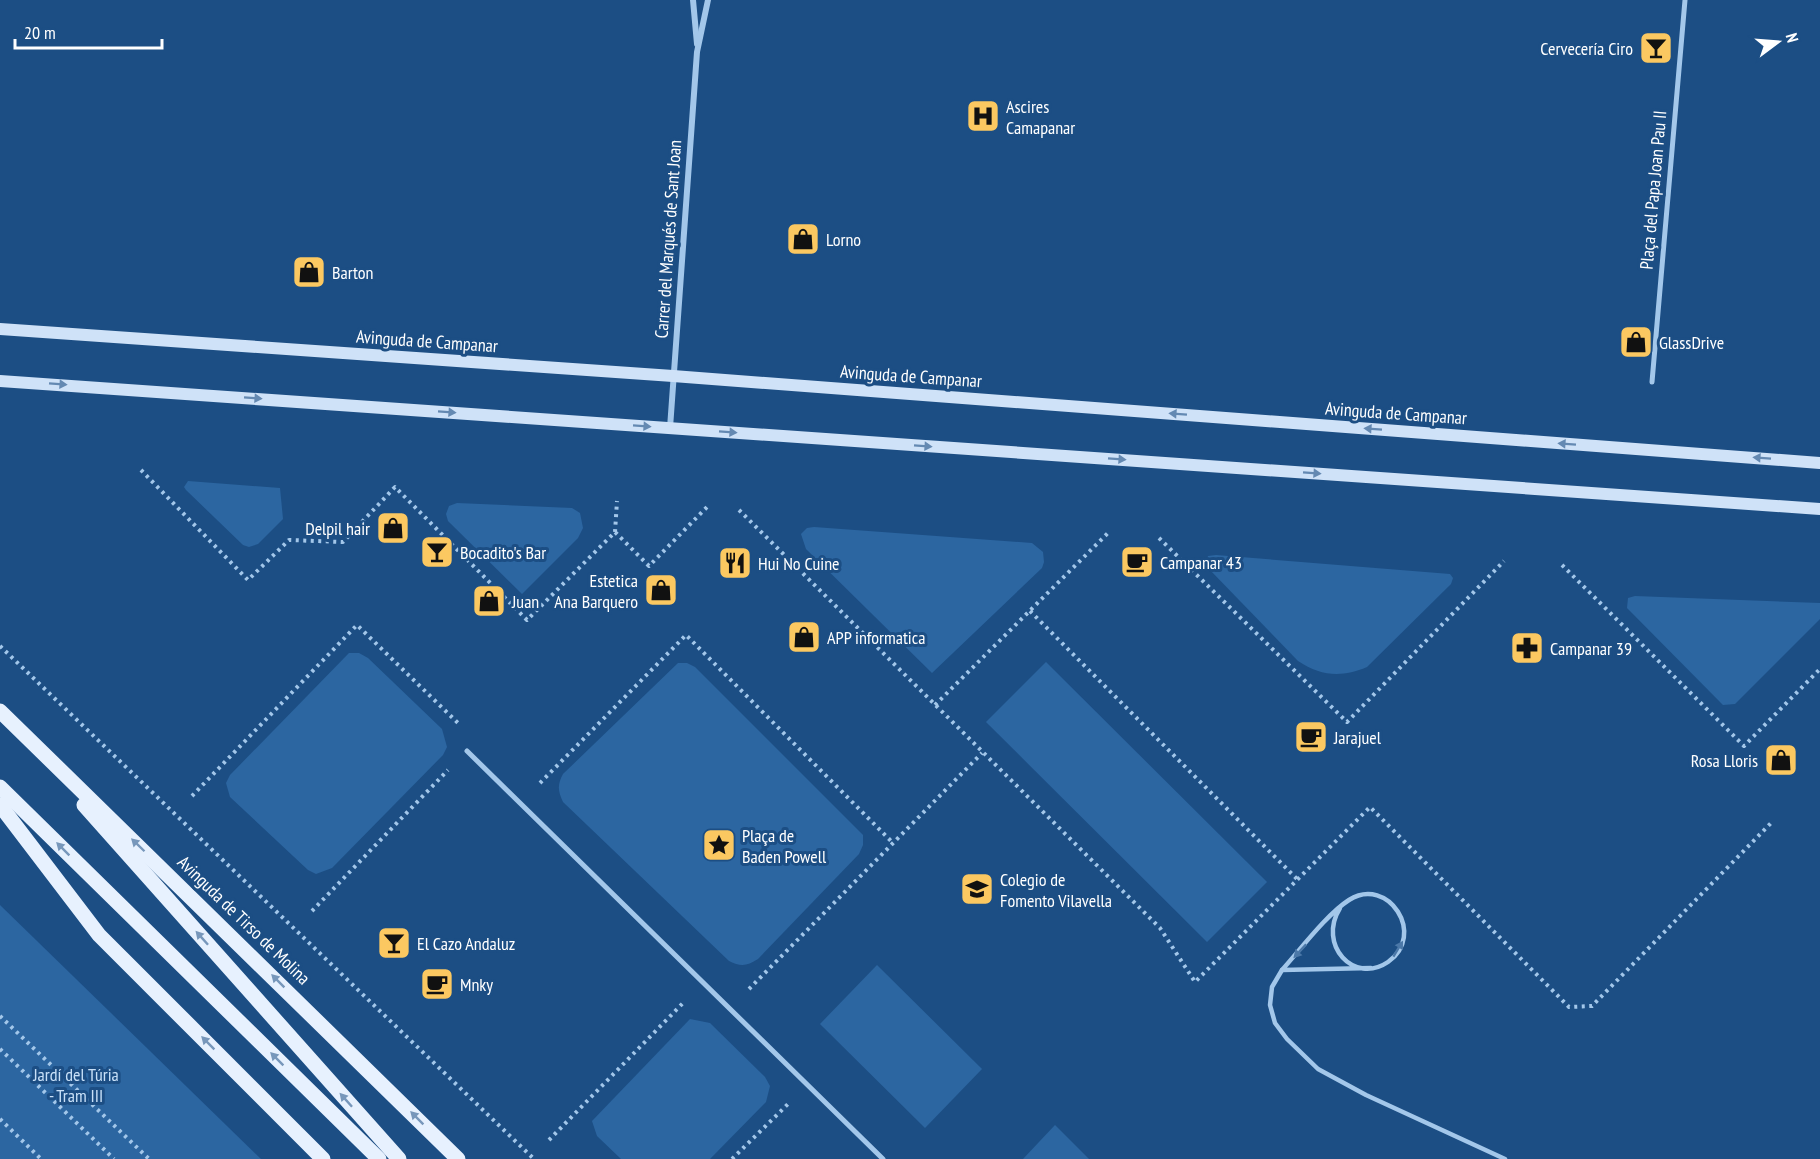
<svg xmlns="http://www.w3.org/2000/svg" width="1820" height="1159" viewBox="0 0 1820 1159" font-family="'PT Sans Narrow',sans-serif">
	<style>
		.green { fill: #2c66a1 }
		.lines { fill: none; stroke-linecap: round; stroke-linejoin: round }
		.path { stroke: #a3c7ea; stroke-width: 4; stroke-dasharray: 3 4.5; stroke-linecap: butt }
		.service { stroke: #a3c7ea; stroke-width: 4.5 }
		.pedestrian { stroke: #a3c7ea; stroke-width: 5 }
		.minor { stroke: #a3c7ea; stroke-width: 6 }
		.secondary { stroke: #cfe2f8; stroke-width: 12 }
		.primary { stroke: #e7f1fe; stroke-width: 15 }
		.oneway { fill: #6489b2 }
		.oneway2 { fill: #7797bb }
		.oneway3 { fill: #4b78a8 }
		.labels { text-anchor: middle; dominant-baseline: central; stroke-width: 6; stroke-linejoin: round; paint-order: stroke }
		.poi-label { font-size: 18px; fill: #fff; stroke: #1c4e84; text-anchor: start }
		.street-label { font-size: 18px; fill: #fff; stroke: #1c4e84 }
		.park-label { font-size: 18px; fill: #c8e0f8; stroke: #1c4e84 }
	</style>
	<rect width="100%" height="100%" fill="#1c4e84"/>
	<!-- green -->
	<g class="green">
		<polygon points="188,481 280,488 283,519 258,544 249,547 243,545 186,490 184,487"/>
		<polygon points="457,503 572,508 580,513 583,528 578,538 522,594 448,521 446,514 449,506"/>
		<polygon points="814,527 1032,543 1043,552 1044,562 1042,568 932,673 806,549 801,534 807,528"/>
		<path d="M1216,555L1450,574L1453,578L1451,584L1367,667C1341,678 1321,676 1298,661L1209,569L1206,562L1208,556Z"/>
		<polygon points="1635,596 1820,603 1820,619 1735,704 1723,705 1627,608 1628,598"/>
		<polygon points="349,653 359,653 368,658 442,729 447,747 443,755 332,868 316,874 308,870 230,797 226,783 230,775"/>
		<polygon points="1046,662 1267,882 1207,942 986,722"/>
		<path d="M678,663H687L695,667L863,835V845L859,854L758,959C747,966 741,967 729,961L563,802C558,791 557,785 563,774Z"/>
		<polygon points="0,905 261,1159 0,1159"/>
		<polygon points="877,965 982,1069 925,1128 820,1024"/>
		<polygon points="690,1019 710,1023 765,1077 770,1086 766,1102 710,1159 621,1159 597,1136 592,1121"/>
		<polygon points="1055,1125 1089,1159 1023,1159"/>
	</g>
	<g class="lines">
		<!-- path -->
		<g class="path">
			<polyline points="141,470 248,580 289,540 343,542 395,487 527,620 615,532 649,566 707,507"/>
			<polyline points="739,510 1160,928 1195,982 1370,807 1569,1007 1592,1006 1772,822"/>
			<polyline points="615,532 617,501"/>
			<polyline points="1159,538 1347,722 1504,561"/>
			<polyline points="1562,565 1744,746 1820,669"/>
			<polyline points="1030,611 1297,879"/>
			<polyline points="0,646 534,1159"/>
			<polyline points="935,705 1108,533"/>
			<polyline points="540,783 686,635 893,843"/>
			<polyline points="192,796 357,625 459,724"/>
			<polyline points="312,911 448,770"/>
			<polyline points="749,989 982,753"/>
			<polyline points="0,1016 149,1159"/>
			<polyline points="0,1049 114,1159"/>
			<polyline points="0,1119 41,1159"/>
			<polyline points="549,1140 684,1002"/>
			<polyline points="732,1159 788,1104"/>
		</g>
		<!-- service -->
		<g class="service">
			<path d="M1340,908C1317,945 1354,985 1388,962C1427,935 1388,875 1349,900C1327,914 1300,950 1282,970L1371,968"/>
			<polyline points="1282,970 1272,987 1270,1005 1275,1023 1287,1039 1318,1069 1366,1095 1505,1159"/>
		</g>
		<!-- pedestrian -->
		<g class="pedestrian">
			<polyline points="1652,382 1685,0"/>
			<polyline points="467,751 883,1159"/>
		</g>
		<!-- minor -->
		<g class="minor">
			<polyline points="693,0 697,44"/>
			<polyline points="670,428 697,52 708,0"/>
		</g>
		<!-- secondary -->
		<g class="secondary">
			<polyline points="0,329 673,376 1820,463"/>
			<polyline points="0,381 1820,509"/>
		</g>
		<!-- primary -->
		<g class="primary">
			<polyline points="0,711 458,1159"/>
			<polyline points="0,787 379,1159"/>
			<polyline points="0,805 99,935 323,1159"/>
			<polyline points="84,805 399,1159"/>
		</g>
	</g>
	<!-- one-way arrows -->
	<defs><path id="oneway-solid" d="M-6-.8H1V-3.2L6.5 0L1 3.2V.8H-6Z" transform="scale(1.5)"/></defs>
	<g class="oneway">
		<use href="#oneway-solid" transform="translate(58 384) rotate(4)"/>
		<use href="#oneway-solid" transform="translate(253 398) rotate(4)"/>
		<use href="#oneway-solid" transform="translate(447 412) rotate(4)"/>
		<use href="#oneway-solid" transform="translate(1178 414) rotate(-176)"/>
		<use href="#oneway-solid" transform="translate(642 426) rotate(4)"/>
		<use href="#oneway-solid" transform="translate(1373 429) rotate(-176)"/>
		<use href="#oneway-solid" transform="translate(728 432) rotate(4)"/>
		<use href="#oneway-solid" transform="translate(1567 444) rotate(-176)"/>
		<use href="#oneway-solid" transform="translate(923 446) rotate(4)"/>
		<use href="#oneway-solid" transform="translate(1762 458) rotate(-176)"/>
		<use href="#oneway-solid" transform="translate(1117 459) rotate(4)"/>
		<use href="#oneway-solid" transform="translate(1312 473) rotate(4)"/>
	</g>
	<g class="oneway2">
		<use href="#oneway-solid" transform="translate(138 845) rotate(-136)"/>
		<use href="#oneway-solid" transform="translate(63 849) rotate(-135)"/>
		<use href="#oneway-solid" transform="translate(202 938) rotate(-132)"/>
		<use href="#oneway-solid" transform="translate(278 981) rotate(-135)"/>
		<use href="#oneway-solid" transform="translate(208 1043) rotate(-135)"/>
		<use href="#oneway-solid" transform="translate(277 1059) rotate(-135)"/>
		<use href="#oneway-solid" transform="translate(346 1100) rotate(-132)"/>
		<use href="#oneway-solid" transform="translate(417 1118) rotate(-135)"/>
	</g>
	<g class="oneway3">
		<use href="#oneway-solid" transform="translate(1398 949) rotate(-59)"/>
		<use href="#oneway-solid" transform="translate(1300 951) rotate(133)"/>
	</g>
	<!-- icons -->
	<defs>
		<g id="bar-square" transform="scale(1.725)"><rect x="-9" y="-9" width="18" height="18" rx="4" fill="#fbc861" stroke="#1c4e84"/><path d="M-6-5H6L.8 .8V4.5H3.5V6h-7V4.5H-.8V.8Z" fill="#111"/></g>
		<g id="hospital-square" transform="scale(1.725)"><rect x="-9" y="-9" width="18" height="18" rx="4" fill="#fbc861" stroke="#1c4e84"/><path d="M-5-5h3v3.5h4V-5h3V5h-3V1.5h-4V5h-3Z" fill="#111"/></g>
		<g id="shop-square" transform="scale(1.725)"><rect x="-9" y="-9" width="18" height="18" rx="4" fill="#fbc861" stroke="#1c4e84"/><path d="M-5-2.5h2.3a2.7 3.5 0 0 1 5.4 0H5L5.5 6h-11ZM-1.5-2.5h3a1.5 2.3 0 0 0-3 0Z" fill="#111"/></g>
		<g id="cafe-square" transform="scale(1.725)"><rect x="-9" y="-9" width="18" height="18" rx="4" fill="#fbc861" stroke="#1c4e84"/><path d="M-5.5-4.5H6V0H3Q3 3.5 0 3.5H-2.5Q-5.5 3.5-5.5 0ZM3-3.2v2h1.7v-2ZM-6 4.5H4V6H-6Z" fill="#111"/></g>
		<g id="restaurant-square" transform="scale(1.725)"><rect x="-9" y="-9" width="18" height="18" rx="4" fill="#fbc861" stroke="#1c4e84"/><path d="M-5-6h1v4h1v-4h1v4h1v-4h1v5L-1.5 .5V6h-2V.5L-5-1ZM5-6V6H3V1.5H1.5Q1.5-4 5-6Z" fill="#111"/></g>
		<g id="pharmacy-square" transform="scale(1.725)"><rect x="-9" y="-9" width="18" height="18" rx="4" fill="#fbc861" stroke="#1c4e84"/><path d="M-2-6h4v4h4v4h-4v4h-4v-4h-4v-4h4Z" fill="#111"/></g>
		<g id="sight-square" transform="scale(1.725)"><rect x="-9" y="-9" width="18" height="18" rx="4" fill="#fbc861" stroke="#1c4e84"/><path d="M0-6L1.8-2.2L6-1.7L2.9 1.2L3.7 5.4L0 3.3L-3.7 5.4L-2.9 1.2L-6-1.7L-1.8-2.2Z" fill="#111"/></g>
		<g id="school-square" transform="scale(1.725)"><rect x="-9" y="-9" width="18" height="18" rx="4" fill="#fbc861" stroke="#1c4e84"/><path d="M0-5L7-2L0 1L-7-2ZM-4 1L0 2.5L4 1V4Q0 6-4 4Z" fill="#111"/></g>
	</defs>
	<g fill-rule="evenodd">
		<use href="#bar-square" x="1656" y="48"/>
		<use href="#hospital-square" x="983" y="116"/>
		<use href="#shop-square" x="803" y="239"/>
		<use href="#shop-square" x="309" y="272"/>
		<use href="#shop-square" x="1636" y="342"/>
		<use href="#shop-square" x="393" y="528"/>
		<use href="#bar-square" x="437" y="552"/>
		<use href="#cafe-square" x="1137" y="562"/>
		<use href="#restaurant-square" x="735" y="563"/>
		<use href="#shop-square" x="661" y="590"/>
		<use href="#shop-square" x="489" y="601"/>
		<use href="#shop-square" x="804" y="637"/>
		<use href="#pharmacy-square" x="1527" y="648"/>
		<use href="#cafe-square" x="1311" y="737"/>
		<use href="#shop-square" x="1781" y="760"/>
		<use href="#sight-square" x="719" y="845"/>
		<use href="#school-square" x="977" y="889"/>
		<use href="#bar-square" x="394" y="943"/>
		<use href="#cafe-square" x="437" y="984"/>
	</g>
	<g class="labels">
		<!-- poi labels -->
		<g class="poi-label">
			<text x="1633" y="48" text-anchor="end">Cervecería Ciro</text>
			<text x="1006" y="106">Ascires<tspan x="1006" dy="21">Camapanar</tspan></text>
			<text x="826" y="239">Lorno</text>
			<text x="332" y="272">Barton</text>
			<text x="1659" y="342">GlassDrive</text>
			<text x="370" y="528" text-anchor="end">Delpil hair</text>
			<text x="460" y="552">Bocadito's Bar</text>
			<text x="1160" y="562">Campanar 43</text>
			<text x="758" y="563">Hui No Cuine</text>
			<text x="638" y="580" text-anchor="end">Estetica<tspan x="638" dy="21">Ana Barquero</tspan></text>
			<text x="512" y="601">Juan</text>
			<text x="827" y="637">APP informatica</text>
			<text x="1550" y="648">Campanar 39</text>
			<text x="1334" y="737">Jarajuel</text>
			<text x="1758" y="760" text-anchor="end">Rosa Lloris</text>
			<text x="742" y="835">Plaça de<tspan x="742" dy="21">Baden Powell</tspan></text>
			<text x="1000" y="879">Colegio de<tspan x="1000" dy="21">Fomento Vilavella</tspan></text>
			<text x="417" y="943">El Cazo Andaluz</text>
			<text x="460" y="984">Mnky</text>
		</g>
		<!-- street labels -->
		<g class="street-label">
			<text transform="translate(1653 190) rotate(-85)">Plaça del Papa Joan Pau II</text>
			<text transform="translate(668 239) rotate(-86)">Carrer del Marqués de Sant Joan</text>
			<text transform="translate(427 341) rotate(4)">Avinguda de Campanar</text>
			<text transform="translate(911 376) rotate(4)">Avinguda de Campanar</text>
			<text transform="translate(1396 413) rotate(4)">Avinguda de Campanar</text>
			<text transform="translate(244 920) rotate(44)">Avinguda de Tirso de Molina</text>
		</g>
		<!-- park labels -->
		<g class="park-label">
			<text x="76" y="1074">Jardí del Túria<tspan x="76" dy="21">- Tram III</tspan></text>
		</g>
	</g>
	<!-- north arrow -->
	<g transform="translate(1778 42) rotate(74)" stroke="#1c4e84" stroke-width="4.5" paint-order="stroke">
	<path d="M0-4.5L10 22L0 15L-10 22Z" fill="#ffffff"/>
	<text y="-9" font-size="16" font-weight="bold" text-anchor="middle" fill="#ffffff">N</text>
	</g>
	<!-- scale -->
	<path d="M15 39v9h147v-9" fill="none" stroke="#ffffff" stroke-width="3"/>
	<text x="24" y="39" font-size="18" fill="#ffffff" stroke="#1c4e84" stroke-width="4.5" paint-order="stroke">20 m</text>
</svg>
